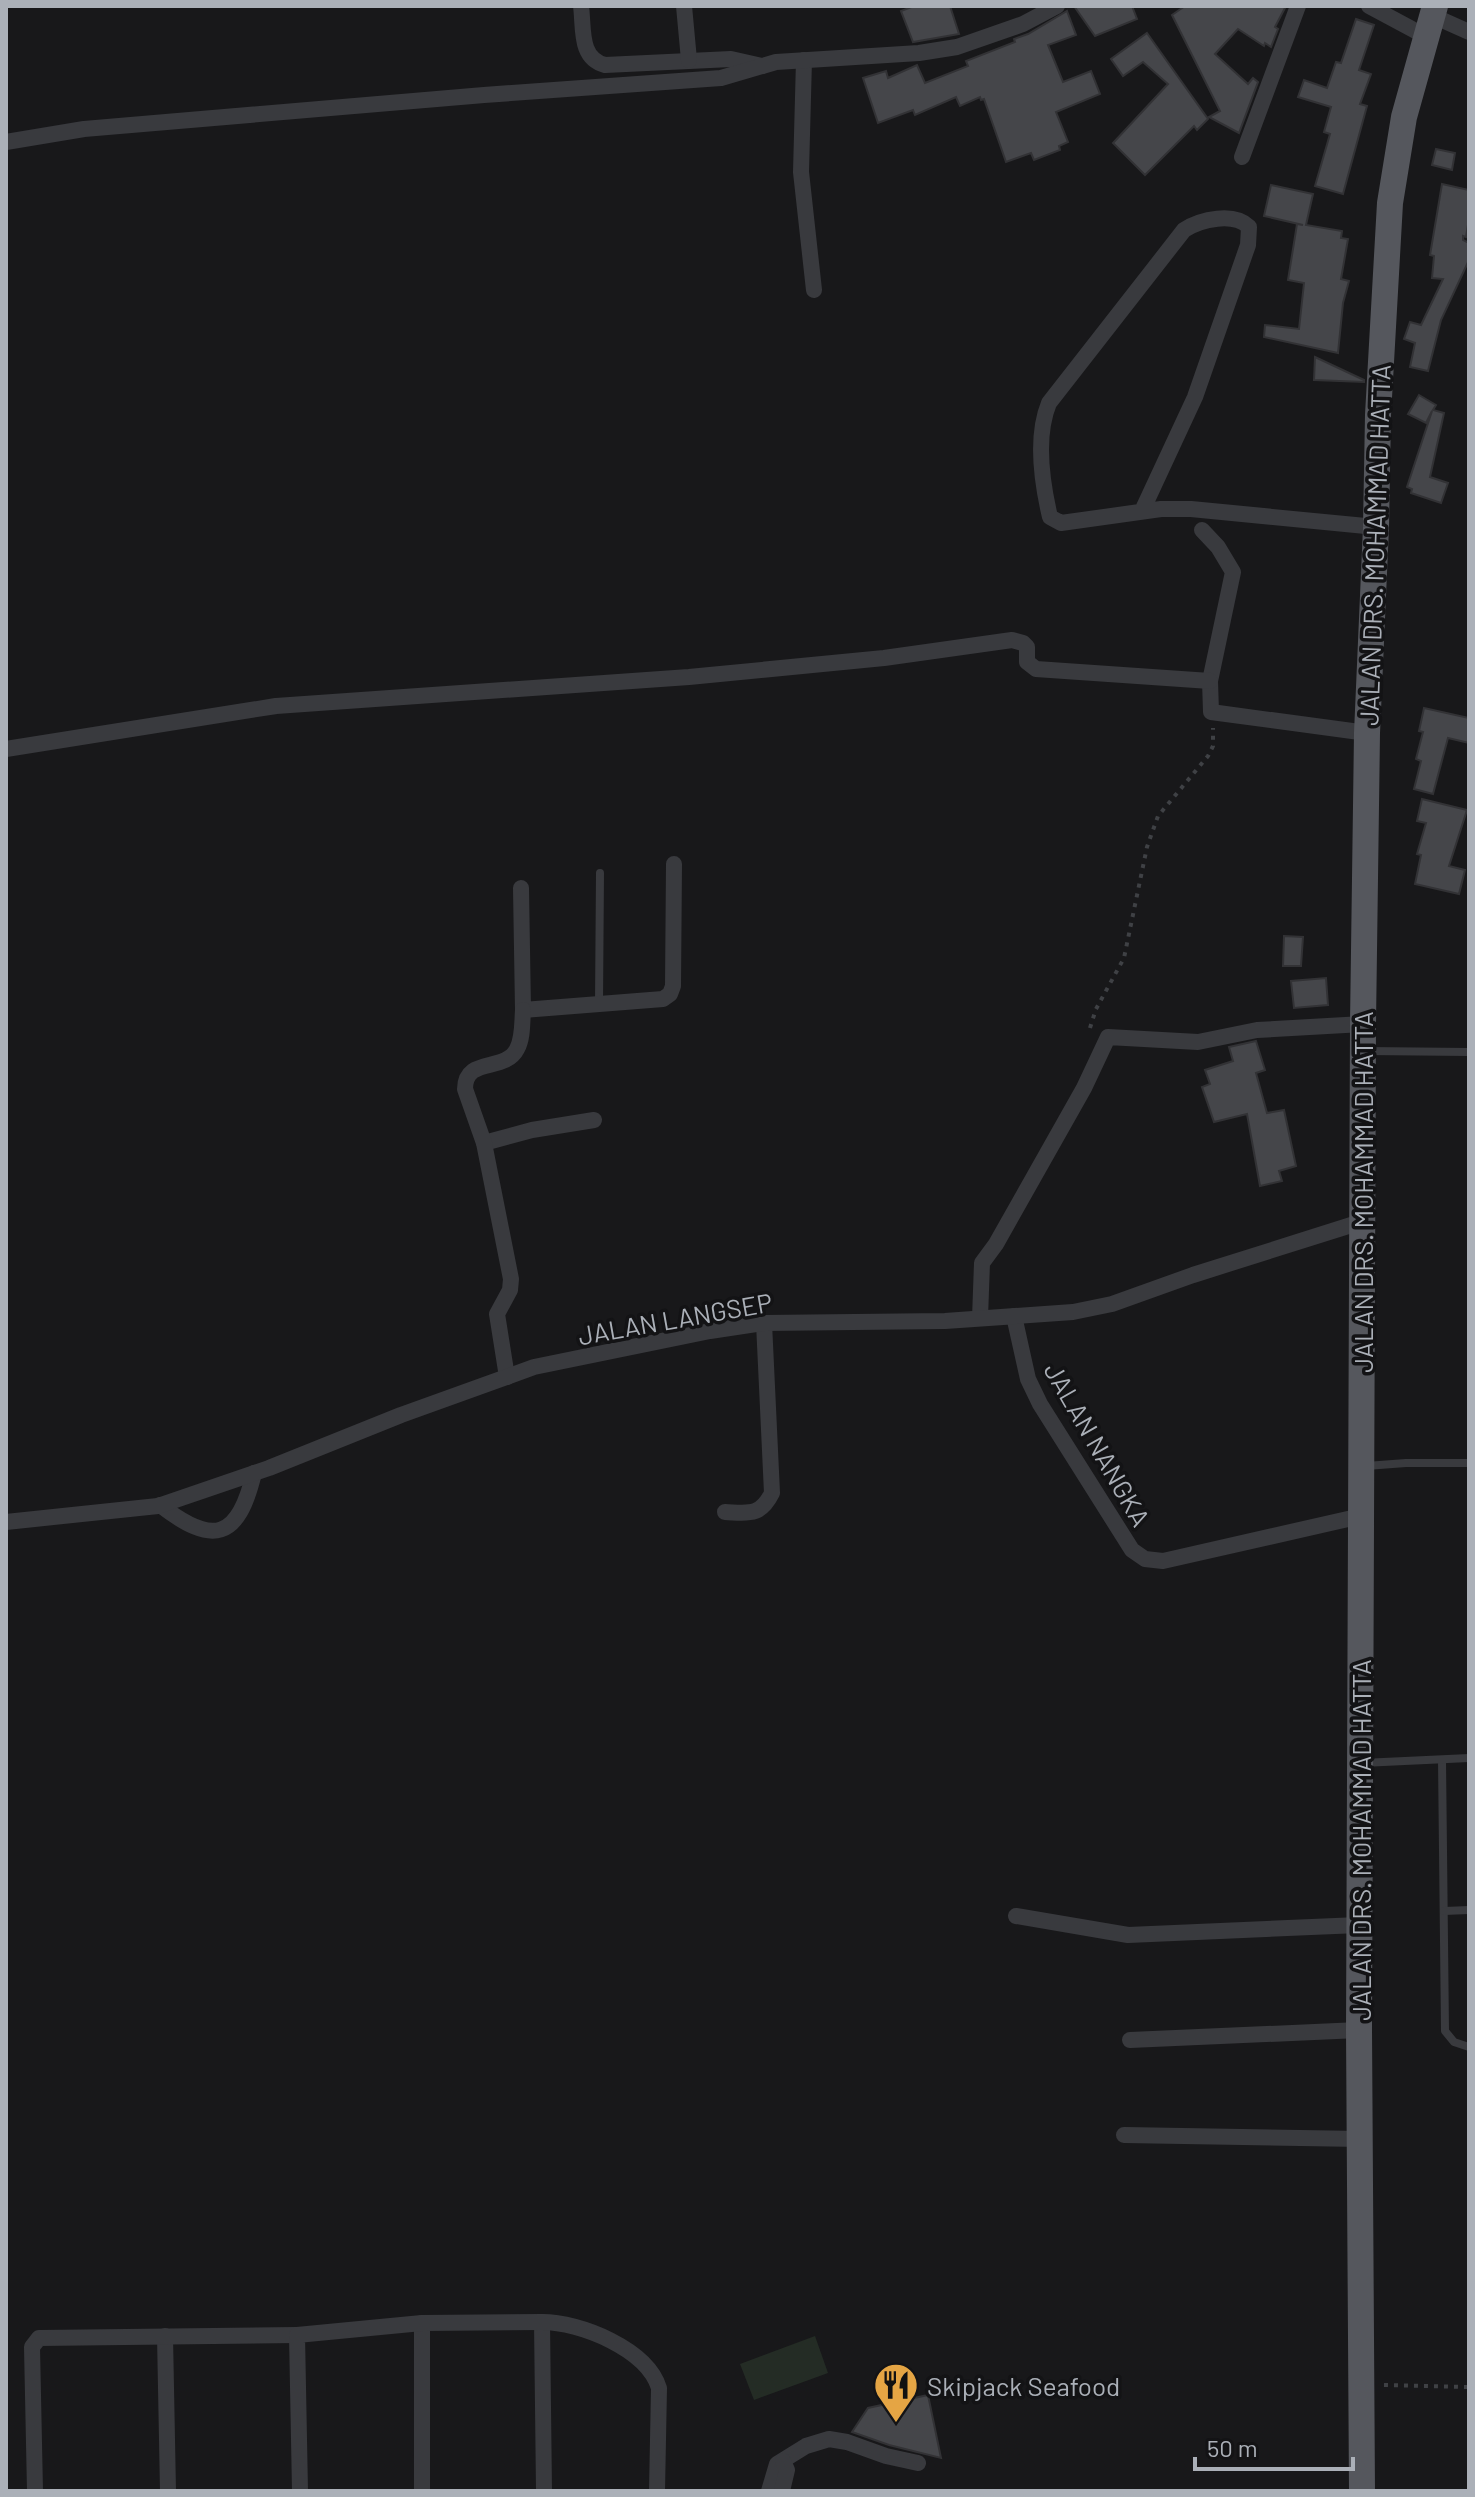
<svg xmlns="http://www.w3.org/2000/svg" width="1475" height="2497" viewBox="0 0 1475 2497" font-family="Barlow,sans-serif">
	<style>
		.pitch { fill: #242c25 }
		.building { fill: #45464a; stroke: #323235; stroke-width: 2 }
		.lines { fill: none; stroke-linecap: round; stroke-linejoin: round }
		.path { stroke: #3f4145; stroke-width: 4; stroke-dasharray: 4 6; stroke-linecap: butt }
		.service { stroke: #393a3e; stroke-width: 8 }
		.minor { stroke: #393a3e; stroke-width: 16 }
		.primary { stroke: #55575d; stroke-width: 26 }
		.labels { text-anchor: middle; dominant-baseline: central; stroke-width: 7; stroke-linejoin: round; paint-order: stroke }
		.street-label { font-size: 26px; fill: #abb0b8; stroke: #131315 }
		.poi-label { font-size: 26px; fill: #abb0b8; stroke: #131315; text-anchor: start }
	</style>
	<rect width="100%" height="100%" fill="#18181a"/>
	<!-- pitch -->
	<polygon class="pitch" points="815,2336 828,2373 754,2400 740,2364"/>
	<!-- building -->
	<g class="building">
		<polygon points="914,6 950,6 959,34 913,42 901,11"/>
		<polygon points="1074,6 1132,6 1137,19 1095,36"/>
		<polygon points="1185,6 1286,6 1275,27 1278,29 1271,47 1265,43 1264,46 1238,29 1215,54 1248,84 1253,78 1258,82 1239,133 1209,117 1220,111 1172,15"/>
		<polygon points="1067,11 1076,35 1048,45 1063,82 1091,71 1100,94 1056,112 1068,142 1059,146 1060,150 1034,160 1031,153 1006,162 984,99 981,100 980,97 960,106 956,97 915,115 913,110 878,123 863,78 886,71 888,78 917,65 925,83 968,66 966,61 1015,42 1014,39 1028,34"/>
		<polygon points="1356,19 1374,25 1359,70 1371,74 1360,104 1367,106 1343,194 1315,186 1330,134 1324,132 1331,107 1298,97 1304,80 1327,88 1336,62 1341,63"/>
		<polygon points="1147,33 1208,119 1197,130 1194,126 1145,175 1113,143 1168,84 1143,62 1123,76 1111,59"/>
		<polygon points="1436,149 1455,153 1452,170 1432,165"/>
		<polygon points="1442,184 1469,190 1469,219 1466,237 1463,236 1463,240 1469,243 1469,260 1441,320 1428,371 1410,367 1415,343 1404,339 1410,322 1421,325 1443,279 1432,278 1434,256 1430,255"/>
		<polygon points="1271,185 1313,194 1306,225 1342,231 1341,238 1348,239 1341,279 1349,281 1343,303 1338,353 1264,337 1265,325 1299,329 1304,283 1288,280 1297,224 1303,225 1264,216"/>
		<polygon points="1315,357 1364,380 1364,382 1314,380"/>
		<polygon points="1419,395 1436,405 1433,410 1444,413 1430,477 1448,483 1441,503 1411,493 1412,489 1407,487 1432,411 1426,423 1408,414"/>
		<polygon points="1424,708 1469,718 1469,743 1448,738 1433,794 1414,789 1421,761 1416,759 1423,732 1419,731"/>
		<polygon points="1422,799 1467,810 1449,866 1465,870 1459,894 1415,884 1421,855 1417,854 1426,823 1417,821"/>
		<polygon points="1284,936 1303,937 1301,966 1283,966"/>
		<polygon points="1326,978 1328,1005 1294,1008 1291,981"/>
		<polygon points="1256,1041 1265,1070 1256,1073 1267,1113 1284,1110 1296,1166 1279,1171 1282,1181 1260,1186 1247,1114 1214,1122 1202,1087 1210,1084 1205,1070 1233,1061 1229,1047"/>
		<polygon points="928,2395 941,2458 889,2445 852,2432 868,2408"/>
	</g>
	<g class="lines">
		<!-- path -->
		<g class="path">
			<polyline points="1090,1028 1096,1009 1124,958 1147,847 1158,816 1208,756 1213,746 1213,728"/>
			<polyline points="1384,2385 1469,2387"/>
		</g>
		<!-- service -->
		<g class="service">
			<polyline points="599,1003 600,873"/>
			<polyline points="1366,1051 1469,1052"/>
			<polyline points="1366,1466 1406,1463 1469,1463"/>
			<polyline points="1442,1760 1445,2031 1454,2042 1469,2047"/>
			<polyline points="1362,1763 1469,1758"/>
			<polyline points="1444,1911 1469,1910"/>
		</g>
		<!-- minor -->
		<g class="minor">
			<path d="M581,6C584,29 579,58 605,65L731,59L762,66"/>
			<polyline points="684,6 689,60"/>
			<polyline points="1369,6 1425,36"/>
			<polyline points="1431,15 1469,32"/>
			<polyline points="804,60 801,172 814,290"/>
			<polyline points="6,142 84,129 484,95 721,78 776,62 919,53 957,47 1023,24 1057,6"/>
			<polyline points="1242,157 1298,6"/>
			<path d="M1142,511L1195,397L1248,245L1249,227C1234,212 1201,219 1184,230L1049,403C1035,437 1042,483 1050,517L1061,523L1161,509H1191L1376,527"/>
			<polyline points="1202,530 1218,547 1233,572 1210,681 1211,712 1367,733"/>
			<polyline points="6,749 276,706 689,677 884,658 1012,640 1023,643 1027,647 1027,662 1036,669 1210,681"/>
			<polyline points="521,888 523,1010 663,999 670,994 673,986 674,864"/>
			<polyline points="484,1143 532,1130 594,1120"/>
			<polyline points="1014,1316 1028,1379 1040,1404 1132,1550 1145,1559 1163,1561 1361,1516"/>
			<polyline points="980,1318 982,1263 996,1244 1084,1088 1108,1037 1198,1042 1257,1030 1363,1024"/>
			<path d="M507,1377L497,1314L510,1290L511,1279L484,1143L465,1089C465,1056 505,1073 517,1049C523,1038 522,1023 523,1010"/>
			<path d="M160,1505C213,1546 238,1540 254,1473"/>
			<path d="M725,1512C748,1513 760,1517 772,1493L764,1323"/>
			<polyline points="6,1522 158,1506 269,1468 401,1415 534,1367 710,1331 764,1323 945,1321 1073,1312 1112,1304 1193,1275 1364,1221"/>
			<polyline points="1016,1916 1128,1935 1359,1925"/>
			<polyline points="1130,2040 1359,2030"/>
			<polyline points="1124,2135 1361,2139"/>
			<polyline points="542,2322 544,2491"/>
			<polyline points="422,2323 422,2491"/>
			<polyline points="165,2336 168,2491"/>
			<polyline points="35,2491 32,2347 39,2338 297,2335"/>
			<path d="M300,2491L297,2335L422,2323L542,2322C580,2322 647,2349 659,2388L657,2491"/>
			<polyline points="769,2491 777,2464 806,2446 829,2439 847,2442 886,2456 918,2463"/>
			<polyline points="782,2491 787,2470 783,2461"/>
		</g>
		<!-- primary -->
		<polyline class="primary" points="1362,2491 1359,2030 1363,1024 1367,733 1376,527 1378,415 1390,203 1404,117 1435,6"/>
	</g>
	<!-- icons -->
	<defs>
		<g id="restaurant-pin" transform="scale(2.3)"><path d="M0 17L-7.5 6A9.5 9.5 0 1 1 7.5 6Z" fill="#e5a544" stroke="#131315"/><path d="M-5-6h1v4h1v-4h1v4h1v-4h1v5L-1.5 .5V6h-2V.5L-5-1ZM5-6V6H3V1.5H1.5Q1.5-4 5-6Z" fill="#111"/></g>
	</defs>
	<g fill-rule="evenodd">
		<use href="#restaurant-pin" x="896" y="2385"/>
	</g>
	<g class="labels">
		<!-- street labels -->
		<g class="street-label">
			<text transform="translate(1374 545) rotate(-88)">JALAN DRS. MOHAMMAD HATTA</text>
			<text transform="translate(1362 1192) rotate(-90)">JALAN DRS. MOHAMMAD HATTA</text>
			<text transform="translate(675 1318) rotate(-10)">JALAN LANGSEP</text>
			<text transform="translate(1098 1444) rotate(60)">JALAN NANGKA</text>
			<text transform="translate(1360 1840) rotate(-90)">JALAN DRS. MOHAMMAD HATTA</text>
		</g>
		<!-- poi labels -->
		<g class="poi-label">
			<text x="927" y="2385">Skipjack Seafood</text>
		</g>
	</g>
	<!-- border -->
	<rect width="1475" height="2497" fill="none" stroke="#abb0b8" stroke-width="16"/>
	<!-- scale -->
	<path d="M1195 2457v12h158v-12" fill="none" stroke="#abb0b8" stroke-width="4"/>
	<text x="1207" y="2457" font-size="24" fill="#abb0b8" stroke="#131315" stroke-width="6" paint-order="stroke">50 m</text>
</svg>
